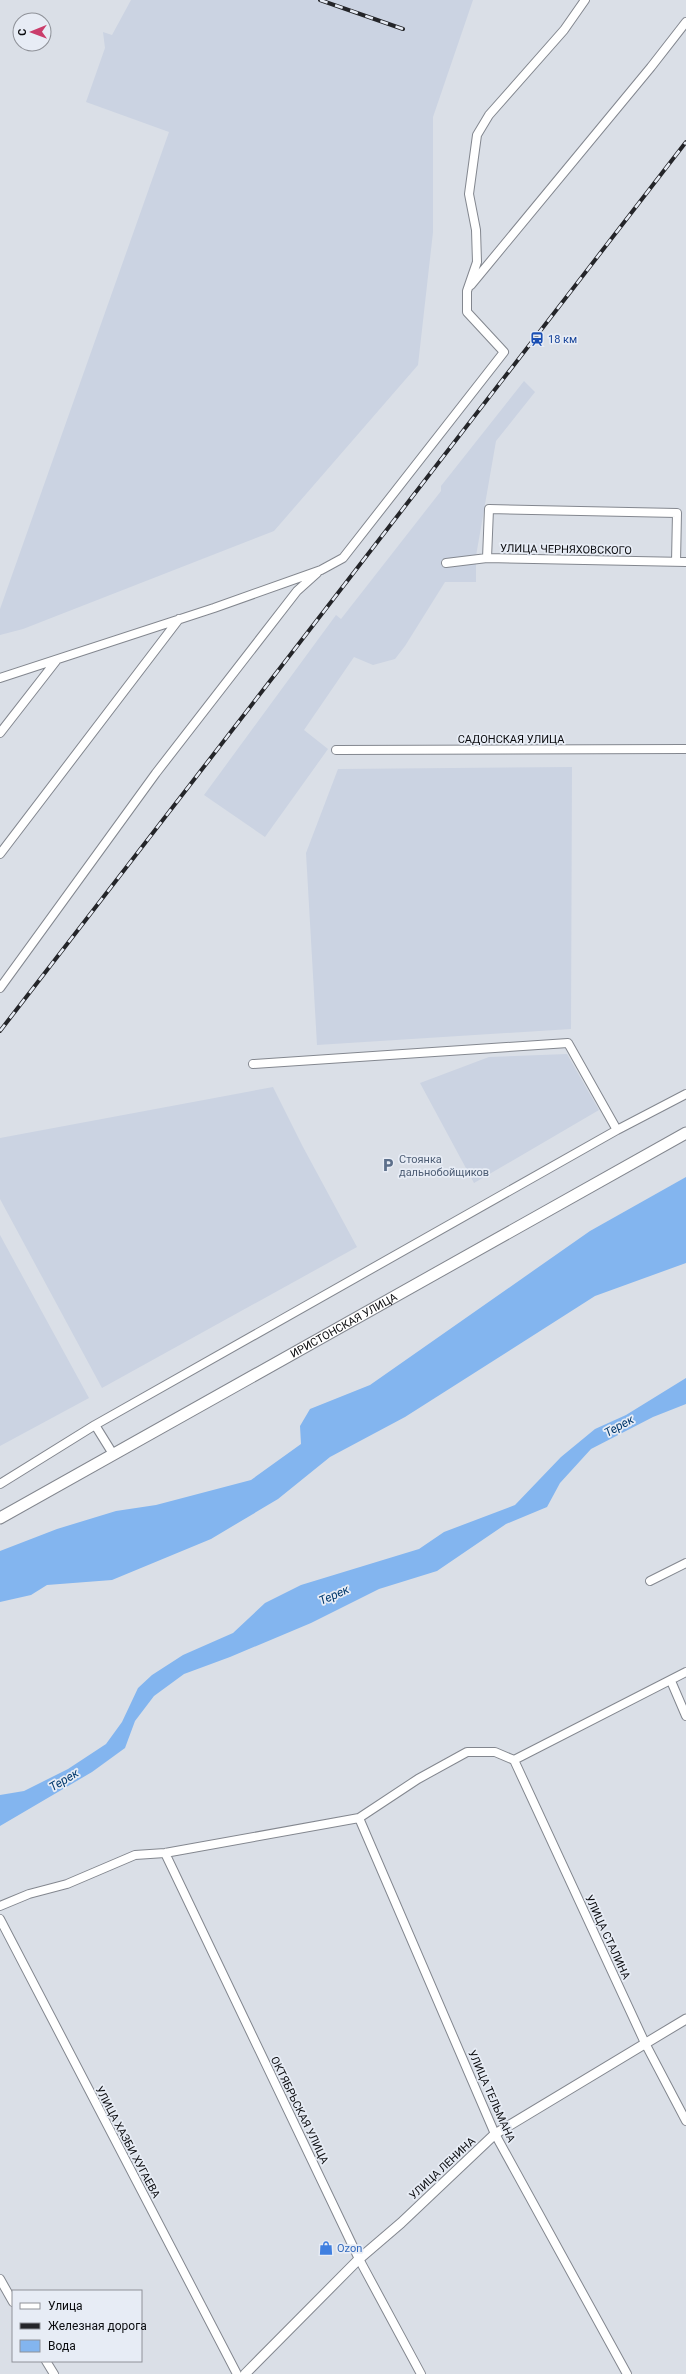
<svg xmlns="http://www.w3.org/2000/svg" width="686" height="2374" font-family="Roboto,sans-serif">
  <style>
    .built { fill: #cbd3e2 }
    .water { fill: #83b5ef }
    .lines { fill: none; stroke-linecap: round; stroke-linejoin: round }
    .minor-casing { stroke: #83878f; stroke-width: 10 }
    .tertiary-casing { stroke: #83878f; stroke-width: 11 }
    .secondary-casing { stroke: #83878f; stroke-width: 13 }
    .minor { stroke: #fff; stroke-width: 8 }
    .tertiary { stroke: #fff; stroke-width: 9 }
    .secondary { stroke: #fff; stroke-width: 11 }
    .rail-casing { stroke: #242529; stroke-width: 4 }
    .rail { stroke: #e7ecf5; stroke-width: 2.5; stroke-dasharray: 8; stroke-linecap: butt }
    .labels { text-anchor: middle; stroke-width: 3.5; stroke-linejoin: round; paint-order: stroke }
    .transit-label { font-size: 11px; fill: #164399; stroke: #e7ecf5; text-anchor: start }
    .street-label { font-size: 11px; fill: #0b0c0f; stroke: #e7ecf5 }
    .service-label { font-size: 11px; fill: #4e5e75; stroke: #e7ecf5; text-anchor: start }
    .shop-label { font-size: 11px; fill: #366cbe; stroke: #e7ecf5; text-anchor: start }
    .water-label { font-size: 12px; font-style: italic; fill: #02396d; stroke: #e7ecf5 }
  </style>
  <rect width="100%" height="100%" fill="#dadfe7"/>
  <!-- built -->
  <path class="built" d="M131,0H473L433,117V232L418,365L274,531L23,629L0,635V609L169,132L86,102L105,48L103,32L112,35Z
    M524,381L535,392L496,441L476,556V582H445L405,646L395,659L373,665L354,657L304,730L328,749L265,837L204,795L336,615L341,619L441,491V486Z
    M572,767L571,1029L317,1045L306,853L338,769Z
    M567,1054L599,1110L474,1183L420,1083L489,1057Z
    M273,1087L303,1147L357,1247L102,1388L0,1199V1138Z
    M0,1235L89,1398L0,1446Z"/>
  <!-- water -->
  <path class="water" d="M686,1177V1263L595,1296L405,1417L330,1457L278,1499L211,1539L112,1580L47,1585L31,1595L0,1602V1551L57,1529L116,1511L156,1505L251,1480L301,1444L300,1426L310,1409L370,1385L590,1231Z
    M686,1378V1404L653,1417L591,1449L560,1483L547,1507L506,1524L437,1571L379,1589L311,1623L230,1657L184,1674L154,1696L135,1721L125,1748L92,1772L0,1826V1795L24,1791L68,1769L106,1744L122,1722L138,1688L152,1675L183,1655L233,1633L265,1603L301,1585L419,1549L444,1532L515,1505L561,1457L595,1429L626,1415Z"/>
  <g class="lines">
    <defs>
      <path id="minor" d="M471,285L651,67L686,22
        M487,558L489,509L677,513L676,562
        M446,563L487,558L686,562
        M0,678L214,608L321,570L343,558L504,352L467,312V291L477,262L476,230L469,194L477,135L489,115L564,30L585,0
        M0,733L56,661
        M336,750L686,749
        M0,854L179,619
        M0,988L156,773L297,591L317,573
        M253,1064L568,1043L617,1130
        M95,1425L113,1454
        M0,1484L95,1425L617,1130L686,1094
        M650,1581L686,1563
        M671,1681L686,1716
        M514,1760L645,2043L686,2121
        M359,1818L495,2134L627,2374
        M165,1853L359,2259L421,2374
        M0,1906L29,1894L67,1884L135,1855L165,1853L359,1818L418,1779L467,1752H495L514,1760L686,1672
        M0,1919L237,2374
        M0,2279L13,2302
        M46,2361L54,2374"/>
      <path id="tertiary" d="M245,2374L359,2259L401,2223L495,2134L686,2019"/>
      <g id="secondary">
        <path id="s1" d="M0,1518L686,1133"/>
      </g>
    </defs>
    <!-- minor casing -->
    <use href="#minor" class="minor-casing"/>
    <!-- tertiary casing -->
    <use href="#tertiary" class="tertiary-casing"/>
    <!-- secondary casing -->
    <use href="#secondary" class="secondary-casing"/>
    <!-- minor -->
    <use href="#minor" class="minor"/>
    <!-- tertiary -->
    <use href="#tertiary" class="tertiary"/>
    <!-- secondary -->
    <use href="#secondary" class="secondary"/>
    <defs>
      <path id="rail" d="M320,0L403,29
        M0,1031L686,142"/>
    </defs>
    <!-- rail casing -->
    <use href="#rail" class="rail-casing"/>
    <!-- rail -->
    <use href="#rail" class="rail"/>
  </g>
  <!-- icons -->
  <defs>
    <symbol id="station-bare" viewBox="-9 -9 18 18"><path d="M-3-6H3Q5-6 5-4V2Q5 4 3 4L4.5 6H3L1.5 4h-3L-3 6H-4.5L-3 4Q-5 4-5 2V-4Q-5-6-3-6ZM-3.5-4v3h7v-3ZM-3.5 1v1.5H-2V1ZM2 1v1.5H3.5V1Z" fill="#1a4fb4" stroke="#e7ecf5" stroke-width="2.5" paint-order="stroke"/></symbol>
    <symbol id="parking-bare" viewBox="-9 -9 18 18"><path d="M-3.5-5.5H1a3.5 3.5 0 0 1 0 7H-1V5.5H-3.5ZM-1-3.4V-.6H.8a1.4 1.4 0 0 0 0-2.8Z" fill="#5c6f8a" stroke="#e7ecf5" stroke-width="2.5" paint-order="stroke"/></symbol>
    <symbol id="shop-bare" viewBox="-9 -9 18 18"><path d="M-5-2.5h2.3a2.7 3.5 0 0 1 5.4 0H5L5.5 6h-11ZM-1.5-2.5h3a1.5 2.3 0 0 0-3 0Z" fill="#3f7fe0" stroke="#e7ecf5" stroke-width="2.5" paint-order="stroke"/></symbol>
  </defs>
  <g fill-rule="evenodd">
    <use href="#station-bare" x="527" y="329" width="20" height="20"/>
    <use href="#parking-bare" x="378" y="1155" width="20" height="20"/>
    <use href="#shop-bare" x="316" y="2238" width="20" height="20"/>
  </g>
  <g class="labels">
    <!-- transit labels -->
    <g class="transit-label">
      <text x="548" y="343">18 км</text>
    </g>
    <!-- street labels -->
    <g class="street-label">
      <text transform="translate(566 549) rotate(1)" y="4">УЛИЦА ЧЕРНЯХОВСКОГО</text>
      <text x="511" y="743">САДОНСКАЯ УЛИЦА</text>
      <text dy="4" stroke="none"><textPath href="#s1" startOffset="394">ИРИСТОНСКАЯ УЛИЦА</textPath></text>
      <text transform="translate(608 1937) rotate(65)" y="4">УЛИЦА СТАЛИНА</text>
      <text transform="translate(492 2096) rotate(66)" y="4">УЛИЦА ТЕЛЬМАНА</text>
      <text transform="translate(300 2110) rotate(64)" y="4">ОКТЯБРЬСКАЯ УЛИЦА</text>
      <text transform="translate(128 2142) rotate(62)" y="4">УЛИЦА ХАЗБИ ХУГАЕВА</text>
      <text transform="translate(442 2168) rotate(-43)" y="4">УЛИЦА ЛЕНИНА</text>
    </g>
    <!-- service labels -->
    <g class="service-label">
      <text x="399" y="1163">Стоянка<tspan x="399" dy="13">дальнобойщиков</tspan></text>
    </g>
    <!-- shop labels -->
    <g class="shop-label">
      <text x="337" y="2252">Ozon</text>
    </g>
    <!-- water labels -->
    <g class="water-label">
      <text transform="translate(619 1426) rotate(-29)" y="4">Терек</text>
      <text transform="translate(334 1595) rotate(-24)" y="4">Терек</text>
      <text transform="translate(64 1780) rotate(-31)" y="4">Терек</text>
    </g>
  </g>
  <!-- legend -->
  <rect x="12" y="2290" width="130" height="72" fill="#e7ecf5" stroke="#8f9299"/>
  <rect x="20" y="2303" width="20" height="6" fill="#ffffff" stroke="#8f9299"/>
  <text x="48" y="2310" font-size="12" fill="#0b0c0f">Улица</text>
  <rect x="20" y="2323" width="20" height="6" fill="#242529" stroke="#8f9299"/>
  <text x="48" y="2330" font-size="12" fill="#0b0c0f">Железная дорога</text>
  <rect x="20" y="2340" width="20" height="12" fill="#83b5ef" stroke="#8f9299"/>
  <text x="48" y="2350" font-size="12" fill="#0b0c0f">Вода</text>
  <!-- north arrow -->
  <g transform="translate(32 32) rotate(269)"><circle r="19" fill="#e7ecf5" stroke="#8f9299"/>
  <path d="M0-3L7 15L0 10L-7 15Z" fill="#ca3d6b"/>
  <text y="-6" font-size="11" font-weight="bold" text-anchor="middle" fill="#0b0c0f">С</text>
  </g>
</svg>
